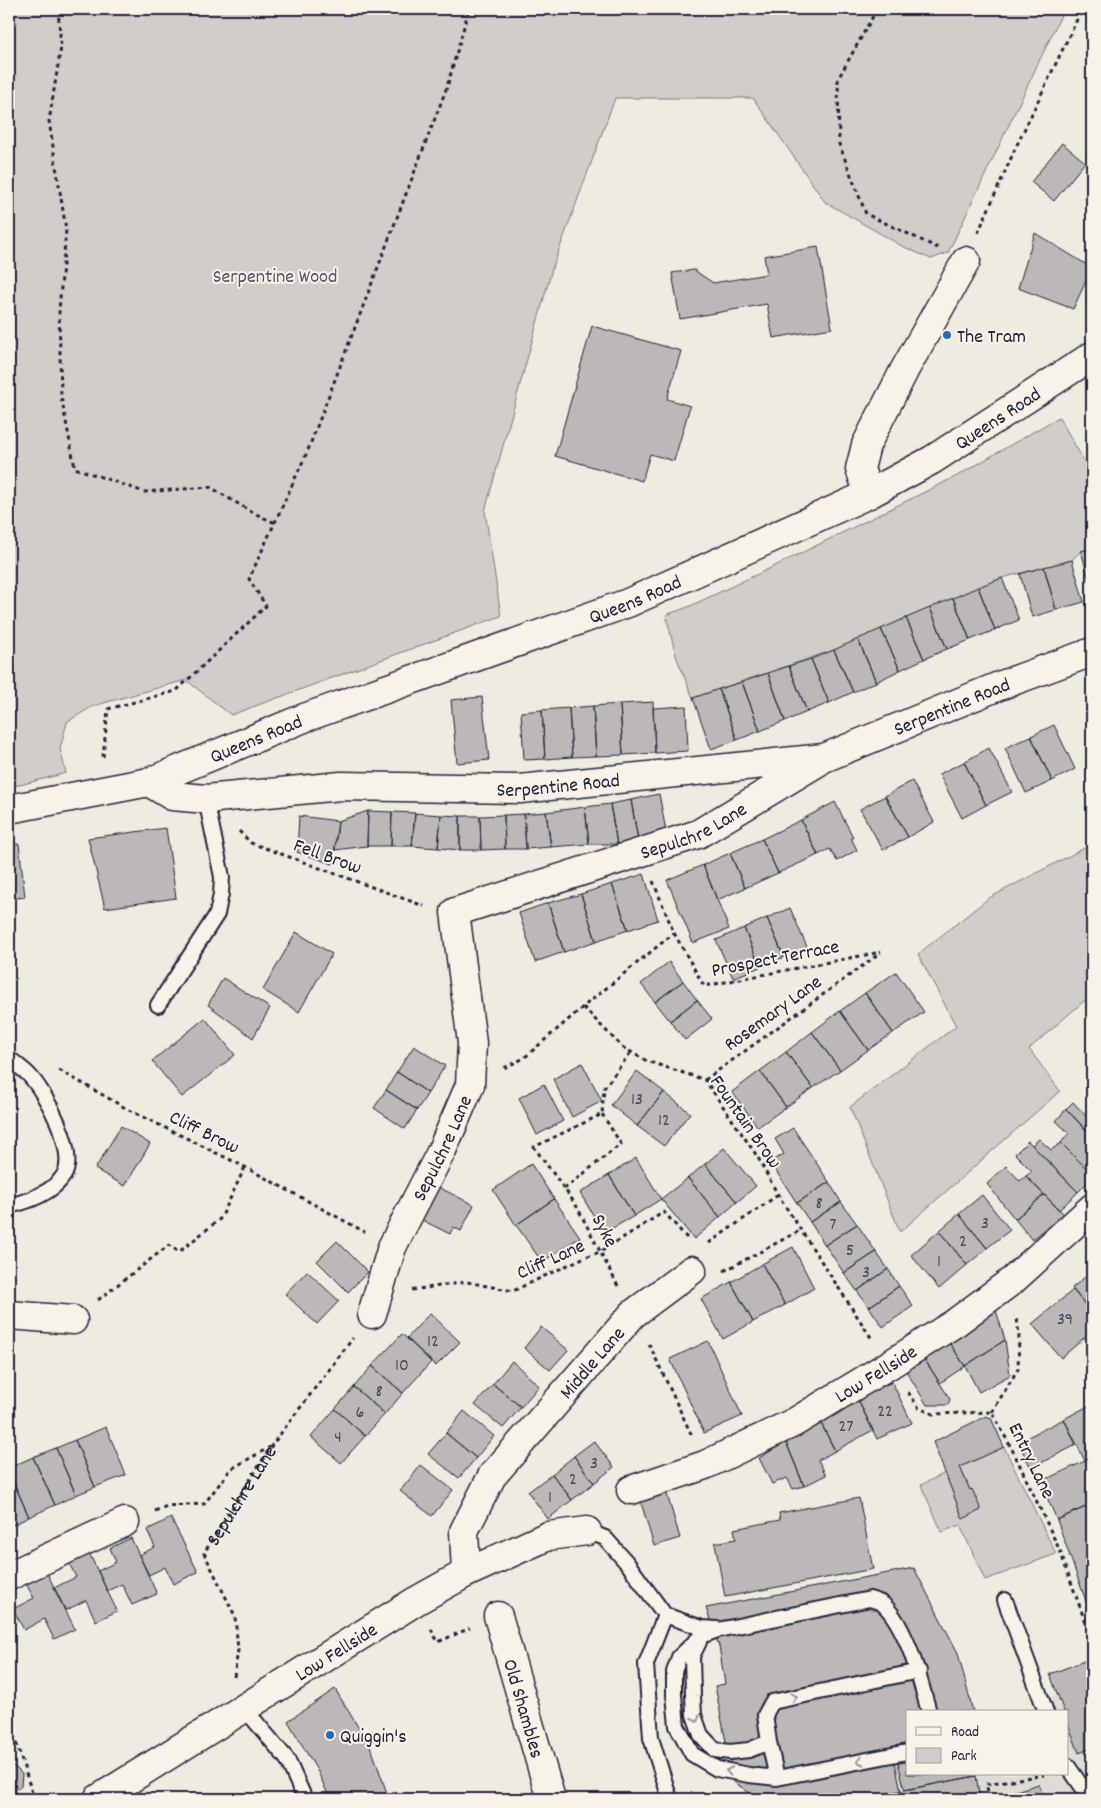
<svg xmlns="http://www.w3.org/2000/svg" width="1101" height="1808" font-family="Dekko,sans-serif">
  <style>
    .built { fill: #dfdcd4 }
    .green { fill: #d1cdc9; stroke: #7a7882 }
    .building { fill: #bbb8b7; stroke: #22223b }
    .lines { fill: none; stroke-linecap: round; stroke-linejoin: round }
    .lane-casing { stroke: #22223b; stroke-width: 18 }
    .street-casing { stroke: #22223b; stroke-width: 31 }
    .path { stroke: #22223b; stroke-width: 3; stroke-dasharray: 4 4; stroke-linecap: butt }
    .lane { stroke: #f7f3e8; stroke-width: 14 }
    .street { stroke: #f7f3e8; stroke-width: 28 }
    .oneway { stroke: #97959a }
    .poi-dot { fill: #1f6fb2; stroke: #f7f3e8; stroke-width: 2 }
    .labels { text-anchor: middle; stroke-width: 4; stroke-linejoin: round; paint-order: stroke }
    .number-label { font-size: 18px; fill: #48485a }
    .park-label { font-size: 20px; fill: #575566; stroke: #f7f3e8 }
    .poi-label { font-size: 20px; fill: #22223b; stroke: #f7f3e8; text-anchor: start }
    .street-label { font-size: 20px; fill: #22223b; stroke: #f7f3e8 }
  </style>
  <rect width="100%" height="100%" fill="#eeebe1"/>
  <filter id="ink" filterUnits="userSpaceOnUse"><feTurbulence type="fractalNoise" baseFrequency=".02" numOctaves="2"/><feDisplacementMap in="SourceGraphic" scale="10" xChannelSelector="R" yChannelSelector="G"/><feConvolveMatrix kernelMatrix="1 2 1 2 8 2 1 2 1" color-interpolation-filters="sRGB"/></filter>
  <g filter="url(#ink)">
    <!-- built -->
    <path class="built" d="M1092,1673V1799H776L907,1761V1774H1067V1712H1027Z"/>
    <!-- green -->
    <path class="green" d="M9,9H1064L948,253L931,259L902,246L825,202L753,98H615L552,269L485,511L501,616L231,715L186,680L93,706L67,722L60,749L66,773L20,785L9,786Z
      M1059,417L1092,475V548L1081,551L1072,560L1002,578L834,650L693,698L676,656L666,615L688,607L777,565L957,476Z
      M1092,844V994L1029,1049L1060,1091L900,1232L850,1107L956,1026L918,954L989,898Z
      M1004,1447L1056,1554L985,1580L960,1525L942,1532L921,1485L945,1473L963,1519L970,1490L960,1467Z"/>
    <!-- building -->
    <path class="building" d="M1062,143L1085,162L1054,201L1031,182Z
      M1035,233L1092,268L1073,309L1018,288Z
      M818,247L832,328L773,338L767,304L680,319L672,273L694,270L713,283L767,274L764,256Z
      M592,326L681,351L667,399L690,406L674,461L650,454L642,481L555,456Z
      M1092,548V590L1081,551Z
      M1072,560L1084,602L1056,610L1044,567Z
      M1044,567L1056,610L1032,617L1020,574Z
      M1002,578L1019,620L995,630L978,587Z
      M978,587L995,630L970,640L953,598Z
      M953,598L970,640L947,649L930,608Z
      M930,608L947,649L924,659L906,618Z
      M906,618L924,659L900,670L881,629Z
      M881,629L900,670L876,682L858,639Z
      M858,639L876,682L853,692L834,650Z
      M834,650L853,692L829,703L811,659Z
      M811,659L829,703L807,712L789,666Z
      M789,666L807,712L785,721L768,673Z
      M768,673L785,721L760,731L742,682Z
      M742,682L760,731L737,740L719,689Z
      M719,689L737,740L711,749L693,698Z
      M482,697L489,760L457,763L451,700Z
      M653,702L655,753L623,755L620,704Z
      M620,704L623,755L596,756L593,706Z
      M593,706L596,756L572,757L569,708Z
      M686,706L688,751L655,753L653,708Z
      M569,708L572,757L545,759L542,710Z
      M542,710L545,759L524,760L521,712Z
      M1054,725L1075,769L1052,781L1031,736Z
      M1031,736L1052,781L1026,793L1005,748Z
      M989,748L1012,792L986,805L964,762Z
      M964,762L986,805L962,818L939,774Z
      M912,781L934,822L908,837L885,796Z
      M659,794L667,836L638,840L631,800Z
      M885,796L908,837L883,850L860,809Z
      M631,800L638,840L617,844L610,804Z
      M835,802L853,837L851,838L857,850L837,861L830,849L818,855L801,820Z
      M610,804L617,844H589L585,807Z
      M585,807L589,844L551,847L546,812Z
      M368,811L392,812L391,846H367Z
      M368,811L367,846L335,850L338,821Z
      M392,812L415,813L412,846H391Z
      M546,812L551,847L526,849L524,814Z
      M415,813L441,815L438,848L412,846Z
      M524,814L526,849H505L504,815Z
      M441,815L460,816V850L438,848Z
      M504,815L505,849L481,850L480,816Z
      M299,816L338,821L333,864L297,852Z
      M460,816H480L481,850H460Z
      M801,820L818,855L778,873L762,839Z
      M166,828L176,898L105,908L88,838Z
      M762,839L778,873L745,888L730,853Z
      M19,844L25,897L9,899V845Z
      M730,853L745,888L717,900L703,865Z
      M703,865L729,929L693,943L667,880Z
      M644,874L658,920L628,930L612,884Z
      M612,884L628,930L596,941L581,894Z
      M581,894L596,941L564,952L548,903Z
      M548,903L564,952L535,962L519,913Z
      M790,908L807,947L784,957L767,918Z
      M767,918L784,957L760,967L744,928Z
      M744,928L760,967L733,978L716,940Z
      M296,932L332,954L299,1012L263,990Z
      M669,962L683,981L655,1002L641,984Z
      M896,972L924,1012L893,1033L865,993Z
      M223,978L270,1008L253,1038L208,1005Z
      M683,981L697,1000L670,1021L655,1002Z
      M865,993L893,1033L868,1050L840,1011Z
      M697,1000L712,1019L685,1040L670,1021Z
      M840,1011L868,1050L840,1070L812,1032Z
      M205,1018L235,1055L182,1097L152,1061Z
      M812,1032L840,1070L813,1088L786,1052Z
      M414,1046L445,1066L428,1093L397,1072Z
      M786,1052L813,1088L786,1107L760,1071Z
      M582,1063L602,1101L572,1117L553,1079Z
      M637,1071L664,1092L637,1126L611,1105Z
      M760,1071L786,1107L758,1127L732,1092Z
      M397,1072L428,1093L417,1110L386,1090Z
      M544,1084L563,1121L537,1135L519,1098Z
      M386,1090L417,1110L405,1129L374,1108Z
      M664,1092L690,1113L664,1146L637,1126Z
      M1073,1102L1086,1116L1092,1110V1136L1066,1109Z
      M1066,1109L1092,1136V1174L1061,1143L1069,1133L1056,1121Z
      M121,1126L150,1144L125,1186L95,1169Z
      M793,1128L829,1182L797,1203L770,1162L784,1154L775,1139Z
      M1039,1139L1051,1150L1061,1143L1092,1174V1178L1078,1192L1032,1145Z
      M1028,1141L1078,1192L1059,1210L1026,1176L1032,1171L1015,1154Z
      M724,1148L756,1186L737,1202L705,1164Z
      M636,1158L661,1199L634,1216L609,1175Z
      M531,1164L554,1199L516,1225L493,1190Z
      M705,1164L737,1202L720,1217L688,1178Z
      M1006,1166L1020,1181L1026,1176L1044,1195L1015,1219L987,1184Z
      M609,1175L634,1216L604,1233L580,1193Z
      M688,1178L720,1217L694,1239L661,1199Z
      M829,1182L841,1202L810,1222L797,1203Z
      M436,1186L474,1205L461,1231L453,1227L450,1234L420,1219Z
      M982,1195L1010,1230L987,1248L959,1214Z
      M1044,1195L1064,1214L1032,1240L1015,1219Z
      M554,1199L580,1237L542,1262L516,1225Z
      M841,1202L857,1224L825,1245L810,1222Z
      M959,1214L987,1248L967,1265L939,1231Z
      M857,1224L876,1252L844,1273L825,1245Z
      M939,1231L967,1265L939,1289L911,1255Z
      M337,1241L368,1272L348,1292L317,1261Z
      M793,1247L814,1288L785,1305L762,1264Z
      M876,1252L888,1269L857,1291L844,1273Z
      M762,1264L785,1305L753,1322L731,1282Z
      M888,1269L899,1286L869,1307L857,1291Z
      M307,1271L339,1301L317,1324L285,1294Z
      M1092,1271V1313L1072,1288Z
      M731,1282L753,1322L723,1339L701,1299Z
      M899,1286L913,1306L883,1327L869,1307Z
      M1073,1290L1092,1313V1331L1061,1358L1032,1324Z
      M995,1307L1005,1340L965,1366L948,1341Z
      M430,1313L460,1342L436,1366L407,1338Z
      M541,1327L568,1350L550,1370L524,1348Z
      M402,1334L431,1362L403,1393L372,1366Z
      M1005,1340L1010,1375L979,1392L965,1366Z
      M708,1341L742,1416L704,1433L670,1359Z
      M948,1341L965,1366L940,1383L923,1357Z
      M923,1357L950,1399L948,1405H927L905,1369Z
      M512,1361L539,1386L521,1407L493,1384Z
      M372,1366L403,1393L385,1414L354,1387Z
      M892,1382L912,1423L877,1439L857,1398Z
      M493,1384L521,1407L503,1428L475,1405Z
      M354,1387L385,1414L365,1436L335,1409Z
      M857,1398L873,1430L835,1451L820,1421Z
      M1092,1404V1458L1085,1461L1064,1419Z
      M335,1409L365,1436L341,1463L311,1437Z
      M464,1411L494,1436L476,1458L446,1433Z
      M986,1416L991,1418L1004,1447L960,1467L970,1490L972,1489L981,1510L963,1519L933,1442Z
      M1064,1419L1076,1445L1031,1468L1018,1442Z
      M820,1421L835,1451L818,1460L826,1475L804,1486L786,1442Z
      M106,1427L126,1475L95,1487L75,1440Z
      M446,1433L476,1458L459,1478L428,1454Z
      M75,1440L95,1487L76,1495L56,1448Z
      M594,1441L614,1467L594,1483L574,1456Z
      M786,1442L804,1486L793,1489L787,1478L772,1484L759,1458Z
      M56,1448L76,1495L55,1505L33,1457Z
      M574,1456L594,1483L572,1500L552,1474Z
      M33,1457L55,1505L29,1517L9,1472V1468Z
      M1085,1461L1092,1476V1504L1057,1520L1040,1482Z
      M421,1465L453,1490L432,1516L400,1491Z
      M9,1472L29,1517L9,1527Z
      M552,1474L572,1500L548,1519L528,1492Z
      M666,1491L680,1538L654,1546L640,1499Z
      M859,1498L873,1569L725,1597L715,1543L736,1539L734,1529L780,1520L779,1513Z
      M1092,1504V1618L1057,1520Z
      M171,1518L198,1572L173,1584L165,1567L149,1575L139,1555L155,1547L147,1530Z
      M131,1538L157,1594L132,1605L122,1584L107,1591L98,1571L116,1562L110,1548Z
      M89,1553L117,1611L96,1621L86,1600L65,1611L54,1588L76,1577L69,1563Z
      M914,1568L958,1653L973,1712H907V1755L894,1758L901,1791L858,1799H758L734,1782L715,1686L725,1684L719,1646L706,1608Z
      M47,1573L75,1629L54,1639L44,1619L24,1630L13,1609L34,1598L26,1584Z
      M1092,1658V1748L1079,1753L1067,1721V1712H1064L1050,1674Z
      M335,1689L372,1750L389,1799H330L318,1772L288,1721Z
      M907,1762V1774H975L976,1776L905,1790L898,1763Z
      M9,1766H14L22,1774L21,1786L13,1791H9Z
      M976,1776L980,1798L987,1797V1799H858Z
      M1039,1784L1044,1799H999V1796Z"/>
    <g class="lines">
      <defs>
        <path id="lane" d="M158,1005L217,914L221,894L222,877L206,799
          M9,1206C29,1201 53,1193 64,1175C78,1152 45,1091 28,1074C24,1070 18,1066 14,1062
          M587,1531L605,1538L628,1564L665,1615L702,1628L717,1629
          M1005,1600L1046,1712
          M665,1615L646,1664L651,1738L670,1799
          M699,1642L692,1656L693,1696L694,1715L701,1735L715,1750L730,1752L749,1750L769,1742
          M244,1708L287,1759L305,1799
          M907,1752L777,1778L749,1775L717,1769L692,1754L677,1726L674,1695V1672L679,1657L701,1636L718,1630L870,1599C875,1601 881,1602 884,1605C908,1629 920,1680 929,1712
          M1067,1765L1085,1791L1087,1799
          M777,1778L769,1742L765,1715L772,1702L919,1671"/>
        <g id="street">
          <path d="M869,494L860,469L866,445L905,369L966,261"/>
          <path id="s2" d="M149,782L172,796L206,799L341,786L520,789L824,758L999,686L1092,652"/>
          <path id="s3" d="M9,809L149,782L304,718L628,603L869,494L932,460L1092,356"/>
          <path id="s4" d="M372,1314L392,1247L442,1150L470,1085L472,1043L455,912L698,834L818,762"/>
          <path d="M9,1315L73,1320"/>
          <path id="s5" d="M631,1490L705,1465L795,1422L889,1365L955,1323L1013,1280L1092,1208"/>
          <path id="s6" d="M466,1573L464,1531L492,1476L633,1314L692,1270"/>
          <path d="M9,1576L125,1522"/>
          <path id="s7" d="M498,1616L551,1799"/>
          <path id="s8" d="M98,1799L416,1601L466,1573L548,1536L587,1531"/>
        </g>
      </defs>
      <!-- lane casing -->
      <use href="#lane" class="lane-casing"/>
      <!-- street casing -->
      <use href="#street" class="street-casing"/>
      <!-- path -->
      <g class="path">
        <path d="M58,9L61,47L49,121L66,230L59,310L61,396L75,468L144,492L210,487L252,512L275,523"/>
        <path d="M877,9L838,79L839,144L866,214L938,248"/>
        <path d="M978,233L1015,149L1082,9"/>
        <path d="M103,757L108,709L176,691L266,606L249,579L308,450L447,87L469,9"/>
        <path d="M239,831L251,843L424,906"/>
        <path d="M653,881L674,933L704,986L881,952"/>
        <path d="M583,1007L622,1047L647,1061L705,1080L757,1156L778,1195L872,1339"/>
        <path d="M504,1068L524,1058L583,1007L674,933"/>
        <path d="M59,1070L129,1110L245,1167L365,1232"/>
        <path d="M705,1080L879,954"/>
        <path d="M564,1189L621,1144L602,1114"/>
        <path d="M709,1243L778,1195"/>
        <path d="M724,1271L801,1230"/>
        <path d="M618,1286L576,1205L534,1147L602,1114L604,1088L631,1052"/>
        <path d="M412,1290L467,1282L513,1291L585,1257L600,1252L664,1212L687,1238"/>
        <path d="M98,1300L169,1245L179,1252L221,1218L245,1167"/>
        <path d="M649,1344L692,1436"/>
        <path d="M908,1392L919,1408L933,1414L992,1412L1015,1455L1060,1551L1092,1641"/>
        <path d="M992,1412L1018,1369L1019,1336L1017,1318"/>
        <path d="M155,1511L167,1506L204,1504L231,1469L270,1447"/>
        <path d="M431,1629L438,1642L470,1628"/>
        <path id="s1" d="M234,1677L238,1650L235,1616L204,1553L272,1445L353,1338"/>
        <path d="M9,1720L34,1799"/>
        <path d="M990,1799L986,1784L1044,1775"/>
      </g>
      <!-- lane -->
      <use href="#lane" class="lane"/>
      <!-- street -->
      <use href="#street" class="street"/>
    </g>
    <!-- one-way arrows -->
    <defs><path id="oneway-chevron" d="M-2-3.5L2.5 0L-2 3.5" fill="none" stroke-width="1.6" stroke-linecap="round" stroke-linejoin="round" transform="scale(1.25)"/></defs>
    <g class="oneway">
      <use href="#oneway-chevron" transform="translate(794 1697) rotate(-12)"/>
      <use href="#oneway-chevron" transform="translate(696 1719) rotate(75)"/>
      <use href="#oneway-chevron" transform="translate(860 1761) rotate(168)"/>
      <use href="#oneway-chevron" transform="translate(729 1771) rotate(-168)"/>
    </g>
  </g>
  <!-- markers -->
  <g class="poi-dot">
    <circle cx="947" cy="335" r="5"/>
    <circle cx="330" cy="1735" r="5"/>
  </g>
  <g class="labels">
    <!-- number labels -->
    <g class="number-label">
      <text x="637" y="1104">13</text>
      <text x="664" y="1125">12</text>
      <text x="819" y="1208">8</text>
      <text x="985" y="1228">3</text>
      <text x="833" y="1229">7</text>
      <text x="963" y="1246">2</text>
      <text x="850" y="1255">5</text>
      <text x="939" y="1266">1</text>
      <text x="866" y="1277">3</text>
      <text x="1065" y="1324">39</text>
      <text x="433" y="1346">12</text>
      <text x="402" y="1370">10</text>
      <text x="379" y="1396">8</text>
      <text x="885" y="1416">22</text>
      <text x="360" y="1417">6</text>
      <text x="846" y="1431">27</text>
      <text x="338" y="1442">4</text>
      <text x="594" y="1468">3</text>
      <text x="573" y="1484">2</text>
      <text x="550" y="1502">1</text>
    </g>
    <!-- park labels -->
    <g class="park-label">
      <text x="275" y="282">Serpentine Wood</text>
    </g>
    <!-- poi labels -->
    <g class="poi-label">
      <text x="957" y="342">The Tram</text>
      <text x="340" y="1742">Quiggin's</text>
    </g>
    <!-- street labels -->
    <g class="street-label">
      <text dy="7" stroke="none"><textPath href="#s3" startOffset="1068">Queens Road</textPath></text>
      <text dy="7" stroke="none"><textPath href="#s3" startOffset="662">Queens Road</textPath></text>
      <text dy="7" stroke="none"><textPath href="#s2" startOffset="819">Serpentine Road</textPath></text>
      <text dy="7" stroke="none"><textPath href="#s3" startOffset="258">Queens Road</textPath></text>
      <text dy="7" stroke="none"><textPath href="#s2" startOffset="414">Serpentine Road</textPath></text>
      <text dy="7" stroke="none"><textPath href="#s4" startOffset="676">Sepulchre Lane</textPath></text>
      <text transform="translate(328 855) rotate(20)" y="7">Fell Brow</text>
      <text transform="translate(775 957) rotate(-11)" y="7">Prospect Terrace</text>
      <text transform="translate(772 1012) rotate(-36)" y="7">Rosemary Lane</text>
      <text transform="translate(747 1121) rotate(55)" y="7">Fountain Brow</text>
      <text transform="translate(205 1131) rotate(26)" y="7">Cliff Brow</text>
      <text dy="7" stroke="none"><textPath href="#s4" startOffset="181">Sepulchre Lane</textPath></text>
      <text transform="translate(606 1230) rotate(63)" y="7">Syke</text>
      <text transform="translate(550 1258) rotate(-24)" y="7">Cliff Lane</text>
      <text dy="7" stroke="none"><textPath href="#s6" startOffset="255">Middle Lane</textPath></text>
      <text dy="7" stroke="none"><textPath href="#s5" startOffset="272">Low Fellside</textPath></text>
      <text transform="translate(1033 1460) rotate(64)" y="7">Entry Lane</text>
      <text dy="7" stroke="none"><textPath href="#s1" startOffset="200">Sepulchre Lane</textPath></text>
      <text dy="7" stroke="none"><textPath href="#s8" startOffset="280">Low Fellside</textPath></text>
      <text dy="7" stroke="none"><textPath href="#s7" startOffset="96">Old Shambles</textPath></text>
    </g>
  </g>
  <!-- margin -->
  <rect width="1101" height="1808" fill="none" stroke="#f7f3e8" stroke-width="30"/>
  <rect x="15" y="15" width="1071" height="1778" fill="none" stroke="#22223b" stroke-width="2" filter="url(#ink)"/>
  <!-- legend -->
  <rect x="906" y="1710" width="162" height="65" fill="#f7f3e8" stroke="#a29fa3"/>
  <rect x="916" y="1727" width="25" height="8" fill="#f7f3e8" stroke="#a29fa3"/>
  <text x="951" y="1736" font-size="15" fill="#22223b">Road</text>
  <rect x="916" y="1748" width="25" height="15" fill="#d1cdc9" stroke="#a29fa3"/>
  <text x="951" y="1760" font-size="15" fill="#22223b">Park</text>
</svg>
